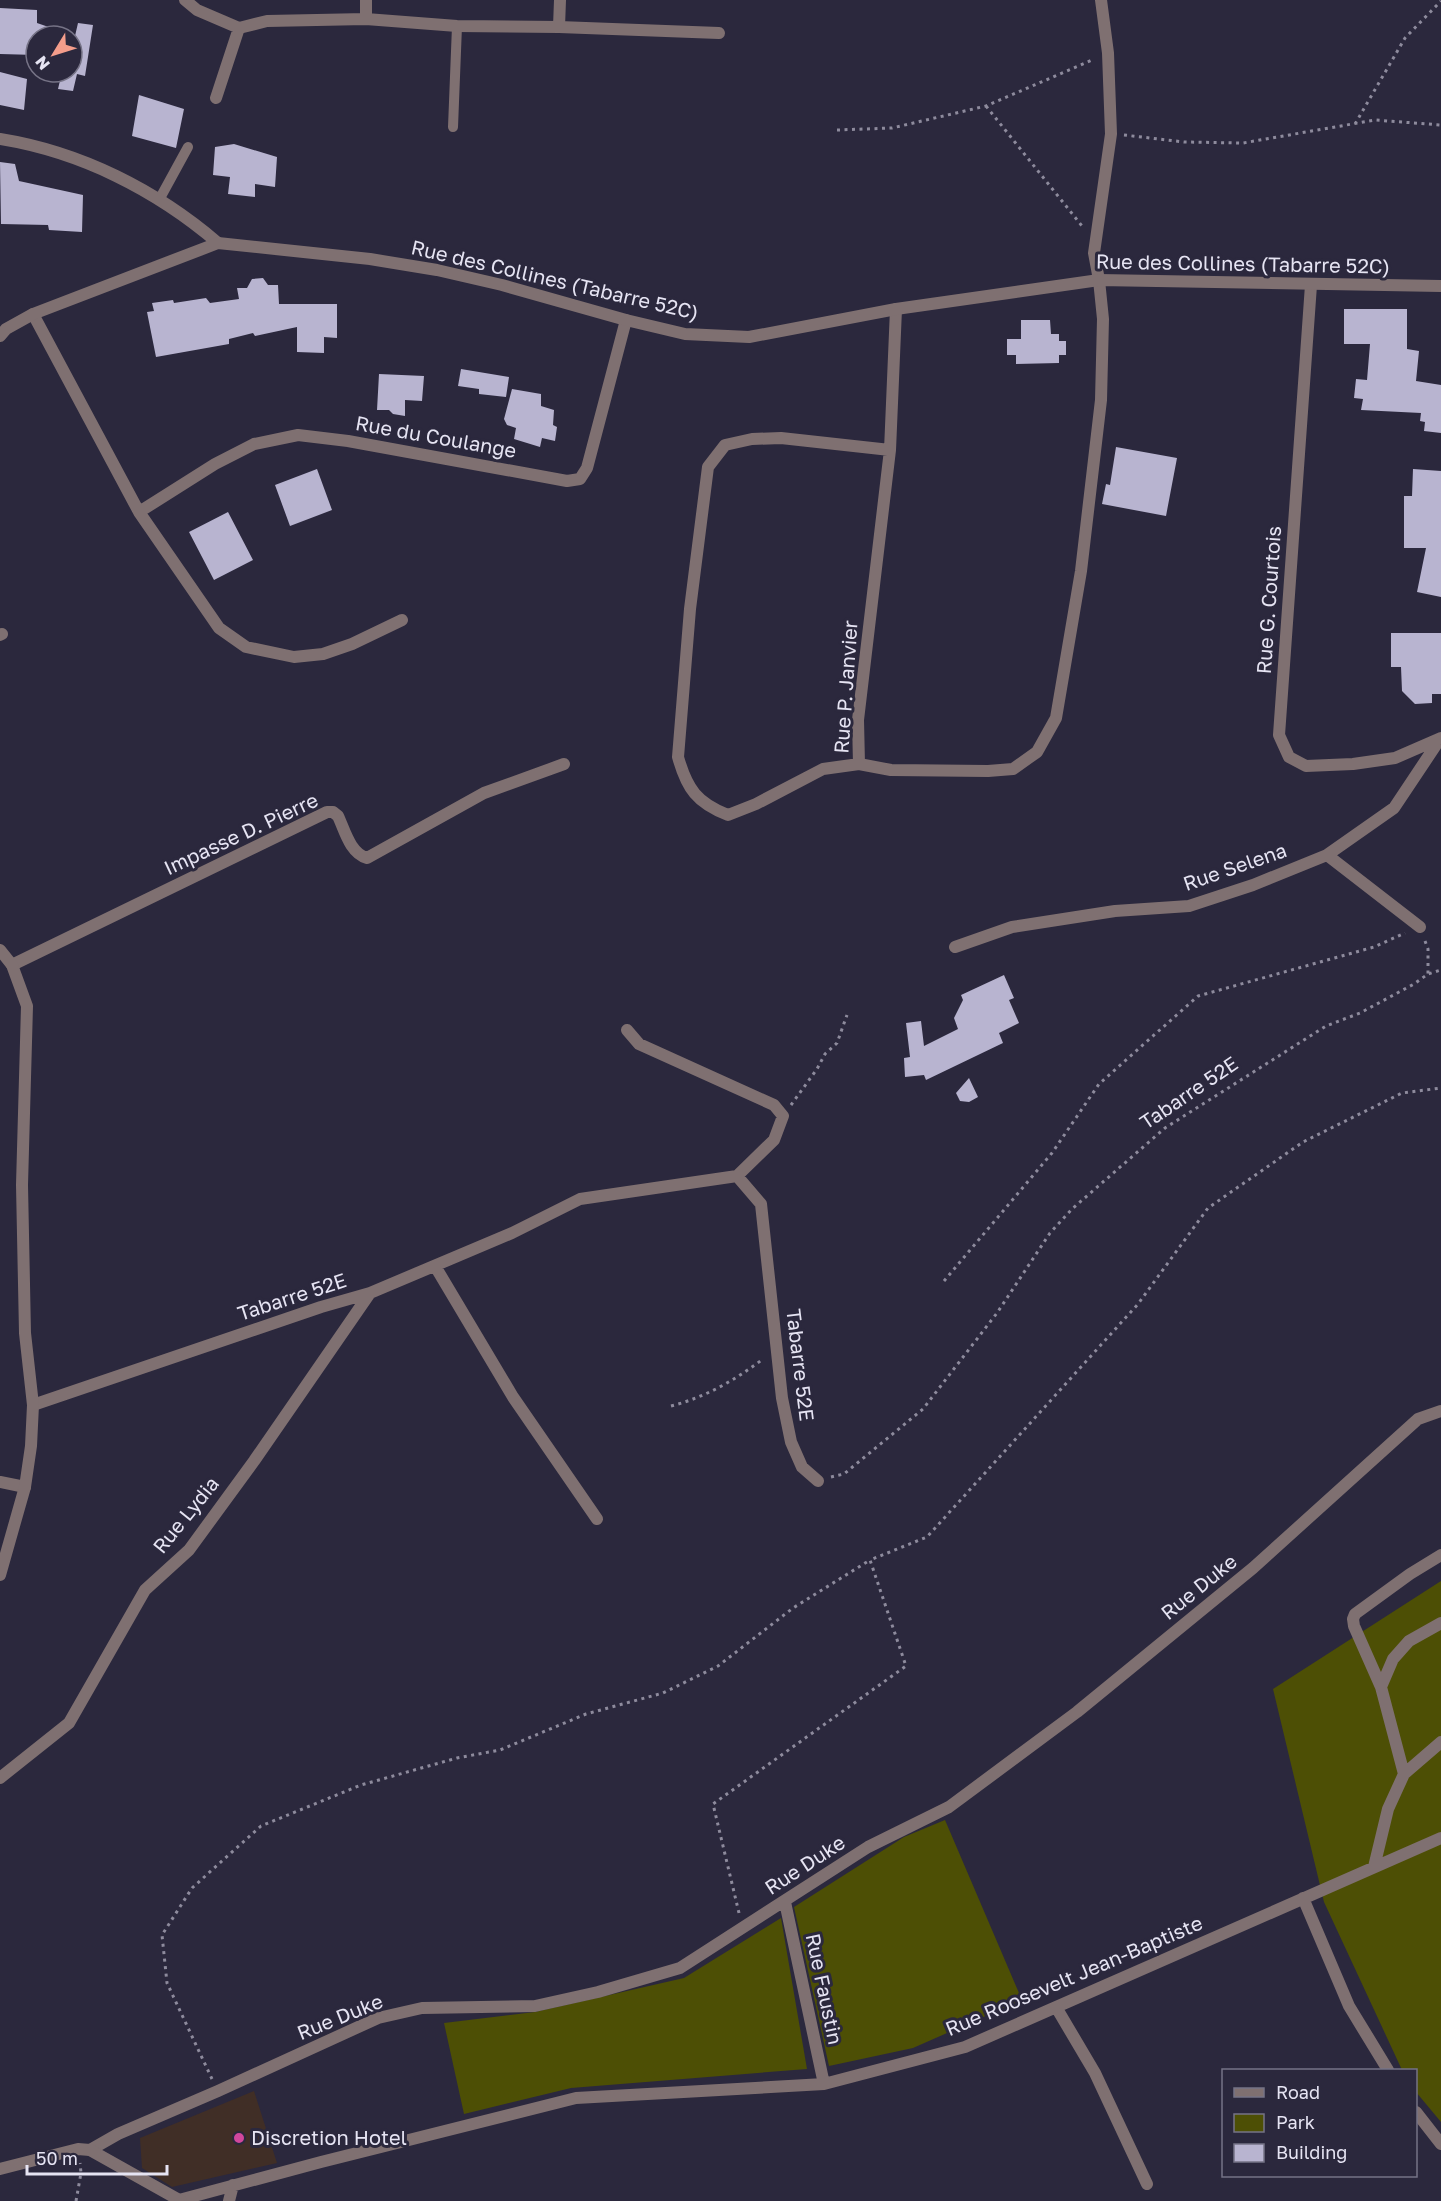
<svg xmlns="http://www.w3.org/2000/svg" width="1441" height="2201" font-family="'Golos Text',sans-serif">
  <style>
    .commercial { fill: #402e26 }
    .green { fill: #4d4f05 }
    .building { fill: #b8b4d0 }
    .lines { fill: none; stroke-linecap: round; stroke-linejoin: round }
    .path { stroke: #8e8b9d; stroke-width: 3; stroke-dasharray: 3 4.5; stroke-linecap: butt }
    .service { stroke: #7f7071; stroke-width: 10 }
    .minor { stroke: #7f7071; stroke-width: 12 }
    .tertiary { stroke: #7f7071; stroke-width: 12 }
    .hotel-dot { fill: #d1479c; stroke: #2b283d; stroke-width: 2 }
    .labels { text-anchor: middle; stroke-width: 6; stroke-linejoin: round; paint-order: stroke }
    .street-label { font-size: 20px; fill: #e6e4f3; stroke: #2b283d }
    .poi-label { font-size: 20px; fill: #e6e4f3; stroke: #2b283d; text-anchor: start }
  </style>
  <rect width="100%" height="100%" fill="#2b283d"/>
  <!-- commercial -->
  <path class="commercial" d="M254,2091L277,2163L172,2187L142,2168L140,2138Z"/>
  <!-- green -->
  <path class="green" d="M1441,1581V2122L1416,2092V2070H1402L1324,1902L1273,1689Z
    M945,1820L1022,2000L913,2048L829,2066L794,1907L904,1837Z
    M781,1918L807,2069L571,2088L464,2114L444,2023L535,2012L684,1978Z"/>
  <!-- building -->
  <path class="building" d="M0,8L37,10V23L69,34L68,36H36V55L0,54Z
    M78,23L93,25L85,76L77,74L73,91L58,89L62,72H72V35L75,36Z
    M0,72L27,79L24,110L0,105Z
    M139,95L184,109L176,148L132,136Z
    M234,144L277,157L275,187L255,184V197L228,194L230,177L213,175L215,147Z
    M0,162L15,164L19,181L83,195L82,232L49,230L48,225L1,224Z
    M263,278L268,285H278L279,304H337V338L324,337V353L297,352V327L255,336L253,333L229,339V344L156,357L147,312L154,311L152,303L173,300L174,303L206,298L210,303L239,299L237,288H247L252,279Z
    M1344,309H1407V349L1419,351L1416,381L1441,385V433L1424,431L1425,422L1420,421L1421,413L1361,410L1363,399L1354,398L1356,379L1367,380L1370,344H1344Z
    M1021,320H1050L1051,334H1059V341H1066V355H1059V363L1016,364V355H1007V339H1021Z
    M461,369L509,377L506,397L479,394V389L458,386Z
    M379,374L424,376L422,401L405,400V416L393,414L389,410H377Z
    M512,389L541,394V406L554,410L553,425L557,427L555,441L542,438L540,447L514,439L516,428L507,425L504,419Z
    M1116,447L1177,458L1166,516L1102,504L1106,484L1110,485Z
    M317,469L332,510L290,526L275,485Z
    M1413,469L1441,471V597L1417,592L1426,548H1404V496H1412Z
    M228,512L253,560L214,580L189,532Z
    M1391,633H1441V694H1432V703L1415,704L1402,691L1401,667H1391Z
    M1004,975L1014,998L1009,1000L1019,1023L999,1033L1003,1043L926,1080L924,1075L905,1077L904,1058L910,1057L906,1023L921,1021L924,1046L958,1029L954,1018L963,1000L961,995Z
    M969,1078L978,1097L969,1102L960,1101L956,1093Z"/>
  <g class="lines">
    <!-- path -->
    <path class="path" d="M986,106L1082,226
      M1355,124L1405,38L1441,1
      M837,130L892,128L986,106L1092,60
      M1124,135L1184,142L1243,143L1375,120L1441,125
      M1425,941L1428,949V974
      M791,1105L817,1069L825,1054L837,1043L847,1015
      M944,1281L1052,1153L1099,1084L1198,996L1374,947L1405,933
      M671,1406C706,1397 735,1380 763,1359
      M831,1477L844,1474L923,1409L997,1313L1050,1233L1072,1209L1165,1128L1326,1026L1360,1013L1414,984L1428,974L1441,970
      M739,1913L713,1804L906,1666L870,1560L927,1537L1138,1304L1208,1208L1303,1142L1402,1093L1441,1088
      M212,2079L167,1983L162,1935L192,1888L261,1826L361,1785L457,1758L500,1750L586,1714L663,1693L718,1666L793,1608L870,1560
      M76,2201L81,2173L80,2163"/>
    <!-- service -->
    <path class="service" d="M453,127L457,26
      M159,200L188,147"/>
    <!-- minor -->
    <path class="minor" d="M185,0L197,10L239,28
      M366,19V0
      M559,27L560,0
      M239,28L267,21L366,19L457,26L559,27L719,33
      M216,98L239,28
      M0,139C81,152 156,190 218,243
      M1311,285L1279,735L1289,757L1306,766L1353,764L1395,758L1441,738
      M33,314L139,512L219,628L246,647L294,657L323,654L352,644L402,620
      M890,450L781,438L752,439L725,445L708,467L690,609L678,757C687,789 697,803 728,815L756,804L823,769L859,764L891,770L988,771L1013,769L1037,752L1056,718L1081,571L1101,400L1103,319L1099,280L1094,253L1111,134L1108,53L1101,0
      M139,512L215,464L254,444L298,435L348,441L567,481L580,479L587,468L626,320
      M0,635L2,634
      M859,764L858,720L890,450L896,309
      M1327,855L1420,927
      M955,947L1012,927L1115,911L1189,906L1253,885L1327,855L1394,808L1440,739
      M12,965L327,812H333L338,816C345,831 350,853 367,858L484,793L564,764
      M627,1030L639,1044L774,1105L783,1116L774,1140L737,1176
      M435,1266L513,1397L597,1519
      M33,1405L321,1307L370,1293L512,1233L580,1199L737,1176L761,1204L782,1398L791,1442L802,1467L818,1481
      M0,1482L25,1487
      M1381,1687L1354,1626L1353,1619L1355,1614L1410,1574L1441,1555
      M1404,1774L1381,1687L1393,1659L1409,1641L1441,1623
      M0,1778L69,1723L145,1590L189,1550L254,1461L370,1293
      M1374,1867L1388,1809L1404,1774L1441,1742
      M1303,1898L1349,2006L1388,2070
      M785,1902L824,2084
      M1056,2007L1095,2073L1147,2184
      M1416,2112L1441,2144
      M90,2150L118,2134L218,2091L378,2018L422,2008L535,2006L598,1992L680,1968L868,1847L949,1807L1077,1712L1253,1568L1418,1419L1441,1411
      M179,2200L321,2162L576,2098L824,2084L965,2047L1441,1838
      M229,2201L233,2185"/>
    <!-- tertiary -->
    <path class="tertiary" d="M0,336L6,329L33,314L218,243L370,259L437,270L502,285L626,320L685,334L749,337L896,309L1099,280L1441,286
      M0,950L12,965L27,1006L22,1185L25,1333L33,1405L31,1446L25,1487L0,1575
      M0,2169L78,2149L90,2150L181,2201"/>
  </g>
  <!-- markers -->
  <circle class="hotel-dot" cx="239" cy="2138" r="6"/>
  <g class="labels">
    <!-- street labels -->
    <g class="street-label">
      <text transform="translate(1243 264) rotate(1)" y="7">Rue des Collines (Tabarre 52C)</text>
      <text transform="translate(555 280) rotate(13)" y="7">Rue des Collines (Tabarre 52C)</text>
      <text transform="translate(436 437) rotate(10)" y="7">Rue du Coulange</text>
      <text transform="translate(1269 600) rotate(-86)" y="7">Rue G. Courtois</text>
      <text transform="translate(846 687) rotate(-86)" y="7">Rue P. Janvier</text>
      <text transform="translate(241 834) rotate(-25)" y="7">Impasse D. Pierre</text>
      <text transform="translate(1235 867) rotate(-19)" y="7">Rue Selena</text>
      <text transform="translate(1189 1093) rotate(-34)" y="7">Tabarre 52E</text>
      <text transform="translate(292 1297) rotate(-18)" y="7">Tabarre 52E</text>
      <text transform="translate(800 1365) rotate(83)" y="7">Tabarre 52E</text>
      <text transform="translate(186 1515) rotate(-51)" y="7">Rue Lydia</text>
      <text transform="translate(1199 1587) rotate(-39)" y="7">Rue Duke</text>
      <text transform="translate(805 1865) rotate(-33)" y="7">Rue Duke</text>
      <text transform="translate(1074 1976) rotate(-23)" y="7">Rue Roosevelt Jean-Baptiste</text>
      <text transform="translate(824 1989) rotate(78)" y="7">Rue Faustin</text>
      <text transform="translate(340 2017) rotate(-22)" y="7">Rue Duke</text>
    </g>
    <!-- poi labels -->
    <g class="poi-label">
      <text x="251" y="2145">Discretion Hotel</text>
    </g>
  </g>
  <!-- legend -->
  <rect x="1222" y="2069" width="195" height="108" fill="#2b283d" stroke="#767386" stroke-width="1.5"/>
  <rect x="1234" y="2088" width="30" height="9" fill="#7f7071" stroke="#767386" stroke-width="1.5"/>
  <text x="1276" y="2099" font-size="18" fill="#e6e4f3">Road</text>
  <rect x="1234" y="2114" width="30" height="18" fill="#4d4f05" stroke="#767386" stroke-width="1.5"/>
  <text x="1276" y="2129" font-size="18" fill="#e6e4f3">Park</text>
  <rect x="1234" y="2144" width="30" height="18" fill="#b8b4d0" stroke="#767386" stroke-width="1.5"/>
  <text x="1276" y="2159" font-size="18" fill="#e6e4f3">Building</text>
  <!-- north arrow -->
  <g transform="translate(54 54) rotate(232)"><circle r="28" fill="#2b283d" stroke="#767386" stroke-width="1.5"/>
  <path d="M0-4.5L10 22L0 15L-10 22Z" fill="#f49d8b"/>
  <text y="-9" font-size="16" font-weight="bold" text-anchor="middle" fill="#e6e4f3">N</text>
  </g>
  <!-- scale -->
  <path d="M27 2165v9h140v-9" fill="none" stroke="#e6e4f3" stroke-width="3"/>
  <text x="36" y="2165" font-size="18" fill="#e6e4f3" stroke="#2b283d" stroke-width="4.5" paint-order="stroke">50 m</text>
</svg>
